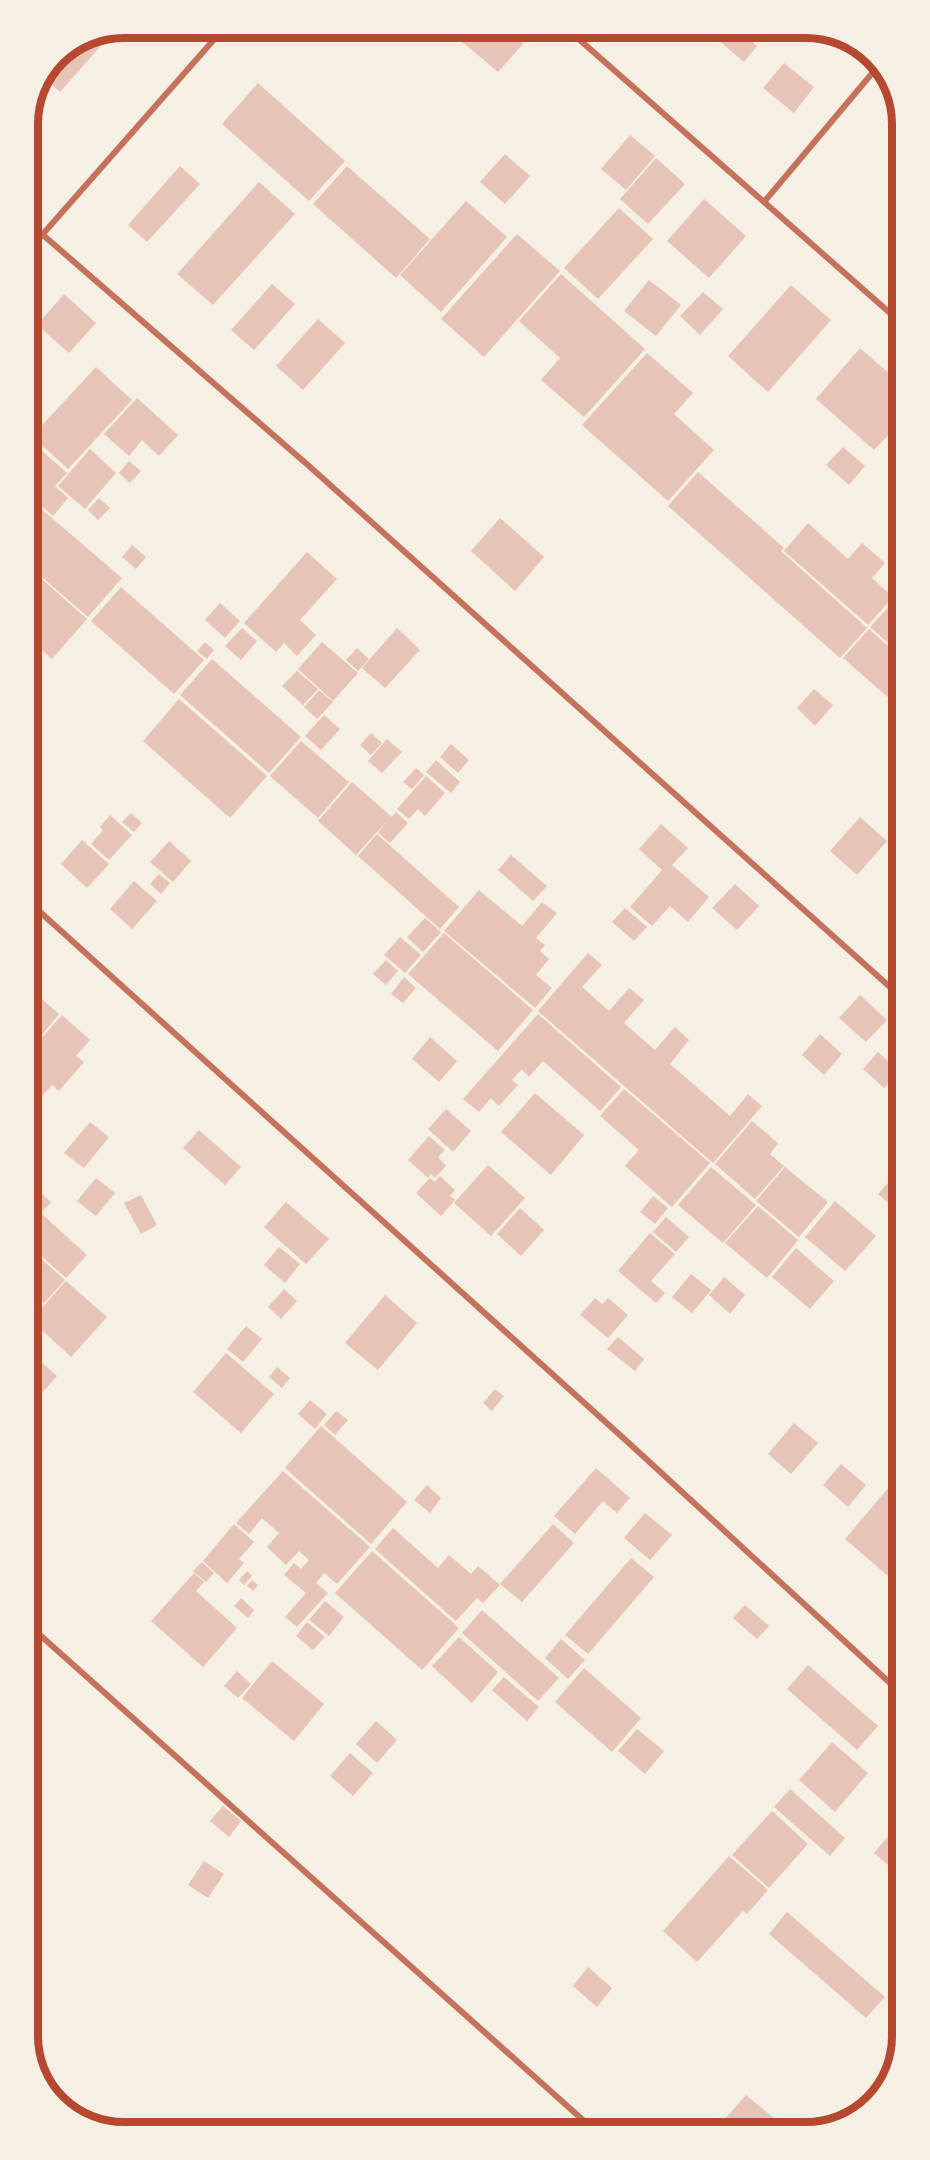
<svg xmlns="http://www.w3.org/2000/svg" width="930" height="2160" font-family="Overpass,sans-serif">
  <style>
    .building { fill: #e6c5b7 }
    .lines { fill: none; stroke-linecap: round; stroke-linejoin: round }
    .minor { stroke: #c5725c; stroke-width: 6 }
    .rim { fill: none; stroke: #b5482f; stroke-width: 8 }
  </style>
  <rect width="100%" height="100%" fill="#f6efe4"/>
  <!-- building -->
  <path class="building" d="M461,27H503L523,44L498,72L454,35Z
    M727,27H734L757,46L744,62L717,39Z
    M114,31L60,92L45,79L55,55Z
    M784,63L814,87L794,113L763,88Z
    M258,83L345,161L309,201L222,124Z
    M630,135L655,156L626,190L601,169Z
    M505,154L530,176L505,204L480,182Z
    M656,158L685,184L648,224L620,199Z
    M180,166L200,184L147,242L128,225Z
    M347,166L430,239L396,278L313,204Z
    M259,182L295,214L213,305L177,274Z
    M704,199L746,236L709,278L667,241Z
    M466,201L507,237L441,312L400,275Z
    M619,208L653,239L598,299L564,268Z
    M517,234L560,271L484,357L441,319Z
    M561,274L645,349L584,417L541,380L560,358L519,321Z
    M649,280L681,305L656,336L624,311Z
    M272,284L295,304L254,350L231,330Z
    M791,285L831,320L768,392L728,356Z
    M703,292L723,309L700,335L680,316Z
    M64,294L96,323L69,353L37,325Z
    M318,319L345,343L303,390L276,366Z
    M860,348L899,382V424L874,450L816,399Z
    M647,353L693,393L674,414L714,450L668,501L582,425Z
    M96,367L132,400L68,469L32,436Z
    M137,398L178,435L159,456L142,440L129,456L104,434Z
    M843,447L865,466L849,485L826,465Z
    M90,449L116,473L85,509L58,486Z
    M42,451L67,473L55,486L68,498L53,516L40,504L28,517V467Z
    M129,461L141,471L130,483L119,473Z
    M698,472L784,548L781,551L867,628L840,658L668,506Z
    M99,498L110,508L98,520L88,510Z
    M39,507L122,578L88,617L28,565V519Z
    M500,518L544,557L515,591L471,551Z
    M808,523L848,559L862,543L885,563L872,578L893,597L868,625L784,551Z
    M132,545L146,557L136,569L122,557Z
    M307,552L337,579L300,620L316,635L297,656L284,643L276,652L244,623Z
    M28,567L87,619L52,659L29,638Z
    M121,587L204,660L174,694L91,621Z
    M895,600L899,604V645L896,650L870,627Z
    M220,603L240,621L225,638L205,620Z
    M242,628L257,641L241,660L225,646Z
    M397,628L420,650L385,688L362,668Z
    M869,629L899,656V707L843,658Z
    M205,642L214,650L207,659L197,651Z
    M322,642L358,673L333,701L298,669Z
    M357,648L369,659L358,671L346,660Z
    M212,659L301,737L269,773L180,695Z
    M297,671L318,689L303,705L282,686Z
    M814,689L833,705L815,726L797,708Z
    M319,690L333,702L317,719L304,707Z
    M179,699L267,776L230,818L143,741Z
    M324,715L340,729L321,750L305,736Z
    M371,733L382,743L371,755L360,745Z
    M387,739L402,752L382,773L368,761Z
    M301,741L349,782L318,818L270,776Z
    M451,744L469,760L458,773L440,757Z
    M436,760L460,782L451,793L426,772Z
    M416,768L424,775L412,789L403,782Z
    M426,776L445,793L425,816L418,809L409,819L397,809Z
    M352,782L392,817L396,812L408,823L390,843L378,833L386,822L356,855L318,821Z
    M131,813L142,823L134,832L122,822Z
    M110,815L132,835L109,860L91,844L103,830L100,827Z
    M860,817L887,841L857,875L830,851Z
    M661,824L688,848L672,865L709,897L688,922L670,906L652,926L630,907L662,870L639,849Z
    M377,834L459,907L440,929L358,856Z
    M82,840L109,864L87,888L61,864Z
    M169,841L191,861L173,882L150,862Z
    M511,855L547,886L533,901L498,870Z
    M159,874L170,883L161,894L150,884Z
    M134,881L157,901L132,929L110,909Z
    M735,884L759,906L737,930L712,908Z
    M479,890L522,926L542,902L557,913L536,938L545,945L540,951L549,959L536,975L552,988L535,1008L444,931Z
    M625,908L647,927L634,941L612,922Z
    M425,918L441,932L423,952L407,937Z
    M444,933L533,1010L498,1051L408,974Z
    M400,937L421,955L405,973L384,955Z
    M588,953L602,965L582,987L609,1011L629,988L644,1000L624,1023L655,1050L675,1027L689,1040L670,1064L730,1116L748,1094L762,1106L713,1163L538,1011Z
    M386,960L398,971L386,985L373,974Z
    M404,977L416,988L403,1003L391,994Z
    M29,988L59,1014L36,1042L30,1037Z
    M860,995L887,1020L866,1042L839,1018Z
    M538,1014L621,1087L600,1111L543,1061L529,1077L522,1069L512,1080L518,1085L499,1106L491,1098L479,1112L463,1099Z
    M62,1015L90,1040L76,1056L84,1062L59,1091L52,1085L33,1106L40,1112L30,1123V1051Z
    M820,1034L842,1054L824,1075L802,1055Z
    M430,1037L457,1061L439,1082L412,1059Z
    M878,1052L899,1071L884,1088L863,1069Z
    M624,1089L710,1163L672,1207L625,1166L639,1150L600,1116Z
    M535,1093L584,1135L551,1175L501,1132Z
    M446,1109L471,1131L453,1152L428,1129Z
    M752,1121L778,1143L770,1154L784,1166L755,1199L715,1164Z
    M90,1122L109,1137L84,1168L64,1153Z
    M199,1130L241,1167L225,1185L183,1148Z
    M429,1136L445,1150L438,1157L446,1166L435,1178L431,1174L428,1178L408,1160Z
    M488,1165L525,1198L491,1236L454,1203Z
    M711,1167L756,1205L723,1243L678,1205Z
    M785,1167L828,1202L799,1237L756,1201Z
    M901,1168V1211L899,1212L878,1194Z
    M440,1176L455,1190L450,1196L455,1200L441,1216L416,1193L430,1178L435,1182Z
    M96,1178L115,1193L96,1216L77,1201Z
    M30,1183L51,1202L30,1225Z
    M141,1195L157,1225L141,1234L124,1203Z
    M653,1196L668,1208L655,1224L640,1212Z
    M835,1201L876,1236L845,1271L805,1237Z
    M286,1202L329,1239L306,1264L264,1227Z
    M758,1206L798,1240L767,1278L725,1243Z
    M520,1208L544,1230L521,1256L497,1234Z
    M42,1214L87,1255L66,1278L30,1246V1228Z
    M666,1217L689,1237L676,1252L653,1232Z
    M650,1233L675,1254L651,1281L665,1293L656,1303L618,1271Z
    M279,1247L300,1264L285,1283L264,1265Z
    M796,1248L834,1281L810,1309L772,1277Z
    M30,1249L65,1280L44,1303L30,1291Z
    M691,1274L711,1290L692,1313L672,1297Z
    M724,1277L745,1295L730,1314L709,1295Z
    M66,1281L107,1317L71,1357L31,1320Z
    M284,1289L297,1301L281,1319L268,1307Z
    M385,1295L417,1323L378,1370L345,1343Z
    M595,1298L602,1304L608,1298L628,1315L608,1338L580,1315Z
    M246,1326L262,1339L243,1362L227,1349Z
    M618,1337L644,1359L635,1371L607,1349Z
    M30,1352L57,1376L31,1405L30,1382Z
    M226,1353L274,1394L241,1433L193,1392Z
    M277,1367L290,1378L282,1388L269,1377Z
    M495,1389L504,1396L492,1411L483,1403Z
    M310,1400L327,1414L315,1429L298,1414Z
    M336,1411L348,1420L335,1435L324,1425Z
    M794,1423L818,1443L791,1474L768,1454Z
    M321,1426L407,1502L371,1544L285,1468Z
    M841,1464L866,1485L848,1507L823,1485Z
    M596,1468L630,1498L617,1513L603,1501L575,1534L554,1516Z
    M283,1471L370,1547L337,1584L324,1573L316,1583L328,1593L297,1627L285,1617L306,1593L284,1575L294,1563L301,1569L309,1560L299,1551L286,1565L267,1547L279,1533L262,1518L249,1534L236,1523Z
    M901,1473L902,1560L888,1576L845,1539Z
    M427,1485L441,1498L430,1513L414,1500Z
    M645,1513L672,1535L650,1560L624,1538Z
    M234,1524L254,1542L239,1559L244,1563L227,1583L203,1561Z
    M553,1524L574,1543L522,1602L500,1584Z
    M393,1528L438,1568L449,1555L471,1574L478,1566L500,1585L483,1603L477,1598L456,1621L375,1549Z
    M372,1551L459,1628L422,1670L335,1593Z
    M631,1558L654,1577L588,1654L565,1635Z
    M202,1562L214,1573L206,1582L193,1571Z
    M247,1571L252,1576L244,1585L239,1580Z
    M194,1573L204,1582L196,1591L237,1628L203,1667L151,1621Z
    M252,1580L258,1585L253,1591L247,1586Z
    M241,1598L254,1610L248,1618L234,1606Z
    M325,1601L344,1617L329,1636L309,1620Z
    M745,1605L769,1626L757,1639L733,1618Z
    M482,1610L559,1678L538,1701L462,1633Z
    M307,1622L325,1637L313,1650L296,1636Z
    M459,1637L498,1672L472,1703L432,1666Z
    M561,1639L585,1660L568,1679L545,1658Z
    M272,1661L324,1704L294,1741L242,1698Z
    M808,1665L878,1726L857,1750L787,1689Z
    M584,1668L641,1718L612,1752L555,1702Z
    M237,1671L251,1684L238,1698L224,1686Z
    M504,1677L539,1707L527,1721L492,1690Z
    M376,1721L397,1740L377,1763L356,1744Z
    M637,1729L664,1751L645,1774L618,1751Z
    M832,1742L868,1773L835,1812L799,1780Z
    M350,1753L373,1773L353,1796L330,1776Z
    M790,1789L845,1838L830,1856L774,1807Z
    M223,1806L241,1821L229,1837L210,1821Z
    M772,1811L808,1844L769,1888L732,1855Z
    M902,1820L903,1878L874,1853Z
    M729,1856L768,1890L747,1914L743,1911L697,1962L663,1931Z
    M204,1861L224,1874L208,1898L188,1885Z
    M787,1912L885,1997L866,2018L769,1934Z
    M588,1967L612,1988L597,2007L573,1986Z
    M746,2095L774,2118L765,2128L733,2129L723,2121Z"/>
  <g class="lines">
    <!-- minor -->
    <path class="minor" d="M565,27L898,320
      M764,202L879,65
      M27,221L309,466L900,996
      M28,251L225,27
      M29,902L631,1445L902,1694
      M31,1627L593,2129"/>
  </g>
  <!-- crop -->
  <path d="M0 0H930V2160H0ZM124 38H806A86 86 0 0 1 892 124V2036A86 86 0 0 1 806 2122H124A86 86 0 0 1 38 2036V124A86 86 0 0 1 124 38Z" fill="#f6efe4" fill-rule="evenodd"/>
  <path class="rim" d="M124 38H806A86 86 0 0 1 892 124V2036A86 86 0 0 1 806 2122H124A86 86 0 0 1 38 2036V124A86 86 0 0 1 124 38Z"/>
</svg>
